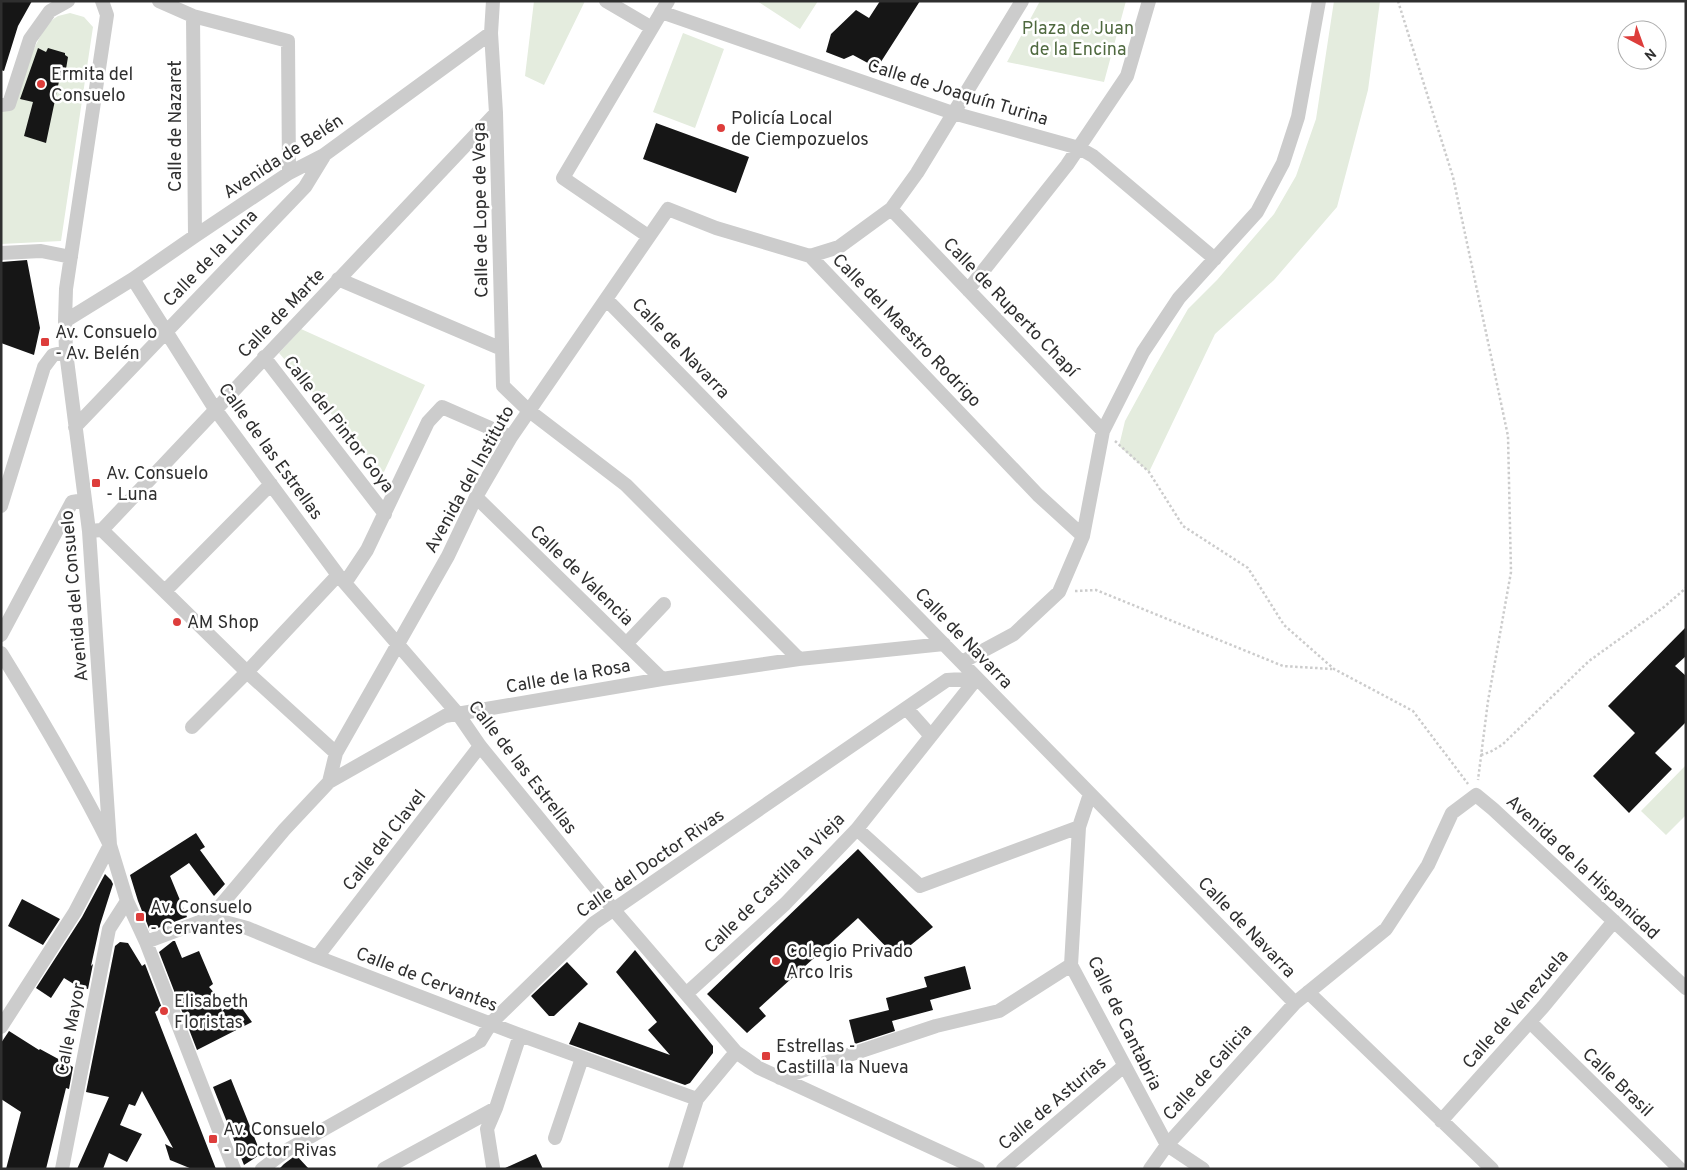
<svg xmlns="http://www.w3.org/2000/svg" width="1687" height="1170" font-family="Overpass,sans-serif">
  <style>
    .green { fill: #e4ecde }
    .building { fill: #161616 }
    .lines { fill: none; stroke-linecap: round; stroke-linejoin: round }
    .path { stroke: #ccc; stroke-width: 2.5; stroke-dasharray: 2.5 2.5; stroke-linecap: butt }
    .street { stroke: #ccc; stroke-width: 14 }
    .poi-dot { fill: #dd3d3b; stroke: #fff; stroke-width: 2 }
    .labels { text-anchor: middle; stroke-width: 5; stroke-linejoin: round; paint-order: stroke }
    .park-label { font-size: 18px; fill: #4f693f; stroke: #fff }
    .poi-label { font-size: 18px; fill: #2f2f2f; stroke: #fff; text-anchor: start }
    .street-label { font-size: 18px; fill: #2f2f2f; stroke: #fff }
  </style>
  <rect width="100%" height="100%" fill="#fff"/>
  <!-- green -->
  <path class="green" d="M534,1H585L544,85L525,76Z
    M757,1H818L800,29Z
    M1040,1H1126L1104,82L1007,62Z
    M1334,1H1380L1368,90L1337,207L1274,280L1215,334L1149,472L1119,446L1125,421L1154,368L1188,309L1217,280L1274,214L1296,176L1316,119Z
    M70,13L84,17L93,27L61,241L1,244V111H10C19,89 37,26 58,16C62,15 66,14 70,13Z
    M683,33L724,49L695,128L653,112Z
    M301,329L425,385L383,474L279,353Z
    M1686,765V815L1666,835L1641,811Z"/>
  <!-- building -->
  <path class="building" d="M1,1H32L18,26L4,71L1,70Z
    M880,1H920L877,68L853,55L844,59L826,52L831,34L856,10L869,18Z
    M38,48L46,52L48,48L65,53V55L68,57L66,69L62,67L46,143L24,136L33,102L20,99Z
    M656,123L749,157L736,193L643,159Z
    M27,260L40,328L34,355L1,343V262Z
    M1686,627V656L1675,666L1686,676V722L1655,753L1672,769L1629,813L1593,776L1635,733L1608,706Z
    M196,833L205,847L200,850L225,884L214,896L189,863L170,876L187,917L150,931L138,901L130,875Z
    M858,849L933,927L896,957L858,918L759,1008L766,1016L747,1033L707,994Z
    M105,874L111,880L113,884L100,925L91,966L93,964L88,989L77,986L64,978L51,998L36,988L82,917Z
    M22,899L60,919L43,945L8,926Z
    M173,941H175L182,958L199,951L213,984L209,987L217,996L222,1011L236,1000L252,1022L197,1050L159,952Z
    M120,942L128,943L142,966L145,964L162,1008L155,1012L216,1169H192L170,1160L165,1144L173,1148L142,1091L135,1106L129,1104L120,1125L142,1134L127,1162L109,1153L103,1169H77L109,1097L86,1092L115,946Z
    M635,950L713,1046V1053L690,1083L685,1085L569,1044L579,1022L670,1055L648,1030L657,1022L616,972Z
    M567,962L588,984L554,1016H549L531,996Z
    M965,966L971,989L930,1000L933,1010L892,1021L895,1031L855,1044L849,1020L889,1010L886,998L927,987L924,977Z
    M9,1031L39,1050L40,1049L73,1067L69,1089L66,1088L46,1169H6L21,1112L1,1099V1043Z
    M231,1079L261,1154L244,1165L213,1087Z
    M536,1154L543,1169H503Z
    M296,1155L309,1169H279L284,1164Z"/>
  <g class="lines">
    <!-- path -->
    <path class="path" d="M1398,1L1453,177L1508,436L1511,572L1488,701L1478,780
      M1115,441L1149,472L1183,526L1248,568L1284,625L1334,669L1413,711L1468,784
      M1075,591L1096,590L1283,666L1332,669
      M1481,755L1490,752L1502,745L1589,661L1664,607L1686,588"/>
    <!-- street -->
    <path class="street" d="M102,1L107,15L66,289L65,321L66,352L89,531L110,845L127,901L146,942L234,1169
      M159,1L193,16L288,41L289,173
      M606,1L652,28
      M661,12L953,113L1079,148L1093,156L1215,259
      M193,16L195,236
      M491,33L496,113L503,386L528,410L626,485L799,659
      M1,105L9,104L30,39L50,11L68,1
      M891,209L1103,431
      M648,236L563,178L668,1
      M1,253L41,251L71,257
      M810,256L839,247L891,209L917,173L1022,1
      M133,279L215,409L338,575L458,714L480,746L613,909L736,1052L759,1068L978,1169
      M338,279L502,349
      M968,290L1067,165L1127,76L1149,1
      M606,299L1295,1003
      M65,321L133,279L195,236L289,173L324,155L491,33L493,1
      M264,357L385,514
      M75,427L305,187L324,156
      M476,497L662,679
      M1,506L44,367L53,355L66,352
      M102,530L247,672L336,753
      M89,531L102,530L496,113
      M345,583L367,550L428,422L442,407L511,437
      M165,591L271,484
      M1,635L72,502L85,500
      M626,644L664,604
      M1,653C40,716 77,779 110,845L75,912L1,1027
      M962,662L1014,634L1059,592L1083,536L1103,431L1143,352L1179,298L1257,212L1283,163L1298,117L1319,1
      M907,709L931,736
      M192,727L247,672L338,575
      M329,782L336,753L448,556L476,497L511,437L668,209L716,228L810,256L1038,495L1083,536
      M1090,794L1079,827L1071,965L1167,1145L1203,1169
      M857,829L920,886L1079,827
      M210,918L284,830L329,782L445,716L662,679L799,659L944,644
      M146,942L210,918L247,928L317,957L520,1035L697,1099
      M317,957L480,746
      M1308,992L1492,1169
      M686,994L785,904L857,829L977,678
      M1530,1022L1680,1169
      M780,1078L936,1026L999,1011L1071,965
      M1441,1121L1543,1007L1614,921
      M555,1138L582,1058
      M493,1167L487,1129L496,1108
      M62,1169L109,929L127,901
      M262,1169L287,1150L480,1041L491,1023L594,923L947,680L977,678
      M384,1169L496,1108L520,1035
      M675,1169L697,1099L736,1052
      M1003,1169L1124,1066
      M1150,1169L1167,1145L1295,1003L1386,929L1428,865L1452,813L1476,795L1493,809L1686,988"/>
  </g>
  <!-- markers -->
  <g class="poi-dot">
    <circle cx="41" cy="84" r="5"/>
    <circle cx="721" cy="128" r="5"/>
    <rect x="40" y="337" width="10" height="10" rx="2.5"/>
    <rect x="91" y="478" width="10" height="10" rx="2.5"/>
    <circle cx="177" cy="622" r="5"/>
    <rect x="135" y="912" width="10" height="10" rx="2.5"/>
    <circle cx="776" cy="961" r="5"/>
    <circle cx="164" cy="1011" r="5"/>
    <rect x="761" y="1051" width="10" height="10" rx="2.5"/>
    <rect x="208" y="1134" width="10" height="10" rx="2.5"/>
  </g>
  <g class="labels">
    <!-- park labels -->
    <g class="park-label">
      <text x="1078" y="34">Plaza de Juan<tspan x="1078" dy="21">de la Encina</tspan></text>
    </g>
    <!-- poi labels -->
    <g class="poi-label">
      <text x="51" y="80">Ermita del<tspan x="51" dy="21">Consuelo</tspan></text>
      <text x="731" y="124">Policía Local<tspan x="731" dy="21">de Ciempozuelos</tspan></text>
      <text x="55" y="338">Av. Consuelo<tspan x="55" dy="21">- Av. Belén</tspan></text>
      <text x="106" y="479">Av. Consuelo<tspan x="106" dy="21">- Luna</tspan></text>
      <text x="187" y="628">AM Shop</text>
      <text x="150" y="913">Av. Consuelo<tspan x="150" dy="21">- Cervantes</tspan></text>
      <text x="786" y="957">Colegio Privado<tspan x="786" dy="21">Arco Iris</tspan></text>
      <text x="174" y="1007">Elisabeth<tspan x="174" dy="21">Floristas</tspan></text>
      <text x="776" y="1052">Estrellas -<tspan x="776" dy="21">Castilla la Nueva</tspan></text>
      <text x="223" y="1135">Av. Consuelo<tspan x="223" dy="21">- Doctor Rivas</tspan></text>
    </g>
    <!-- street labels -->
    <g class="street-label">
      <text transform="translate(958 92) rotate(17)" y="6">Calle de Joaquín Turina</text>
      <text transform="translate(175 126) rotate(-90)" y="6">Calle de Nazaret</text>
      <text transform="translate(283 156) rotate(-33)" y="6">Avenida de Belén</text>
      <text transform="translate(480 210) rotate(-91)" y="6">Calle de Lope de Vega</text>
      <text transform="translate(210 258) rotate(-46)" y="6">Calle de la Luna</text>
      <text transform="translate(1011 307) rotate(46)" y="6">Calle de Ruperto Chapí</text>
      <text transform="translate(281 313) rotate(-46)" y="6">Calle de Marte</text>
      <text transform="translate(907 330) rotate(46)" y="6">Calle del Maestro Rodrigo</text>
      <text transform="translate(681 348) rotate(46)" y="6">Calle de Navarra</text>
      <text transform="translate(339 424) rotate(52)" y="6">Calle del Pintor Goya</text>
      <text transform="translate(271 451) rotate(54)" y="6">Calle de las Estrellas</text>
      <text transform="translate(469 479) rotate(-61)" y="6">Avenida del Instituto</text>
      <text transform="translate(582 575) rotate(44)" y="6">Calle de Valencia</text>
      <text transform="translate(74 596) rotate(-95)" y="6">Avenida del Consuelo</text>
      <text transform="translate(964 638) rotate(46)" y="6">Calle de Navarra</text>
      <text transform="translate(568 676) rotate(-10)" y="6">Calle de la Rosa</text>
      <text transform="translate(523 767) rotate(52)" y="6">Calle de las Estrellas</text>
      <text transform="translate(384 840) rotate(-52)" y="6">Calle del Clavel</text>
      <text transform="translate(650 863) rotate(-35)" y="6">Calle del Doctor Rivas</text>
      <text transform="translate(1583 867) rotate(43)" y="6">Avenida de la Hispanidad</text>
      <text transform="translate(774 883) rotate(-45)" y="6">Calle de Castilla la Vieja</text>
      <text transform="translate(1247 927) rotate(46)" y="6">Calle de Navarra</text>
      <text transform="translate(427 979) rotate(21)" y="6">Calle de Cervantes</text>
      <text transform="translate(1515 1009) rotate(-49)" y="6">Calle de Venezuela</text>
      <text transform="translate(1125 1023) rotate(64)" y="6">Calle de Cantabria</text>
      <text transform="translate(70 1029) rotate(-79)" y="6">Calle Mayor</text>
      <text transform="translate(1207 1072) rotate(-48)" y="6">Calle de Galicia</text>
      <text transform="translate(1618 1082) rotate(44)" y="6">Calle Brasil</text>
      <text transform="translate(1052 1103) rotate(-40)" y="6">Calle de Asturias</text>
    </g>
  </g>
  <!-- border -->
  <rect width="1687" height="1170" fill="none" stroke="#2f2f2f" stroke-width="5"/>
  <!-- north arrow -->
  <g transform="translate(1642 45) rotate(139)"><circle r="24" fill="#ffffff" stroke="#acacac"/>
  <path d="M0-4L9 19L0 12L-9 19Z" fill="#dd3d3b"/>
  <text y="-8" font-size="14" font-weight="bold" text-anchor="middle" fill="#2f2f2f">N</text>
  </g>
</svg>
